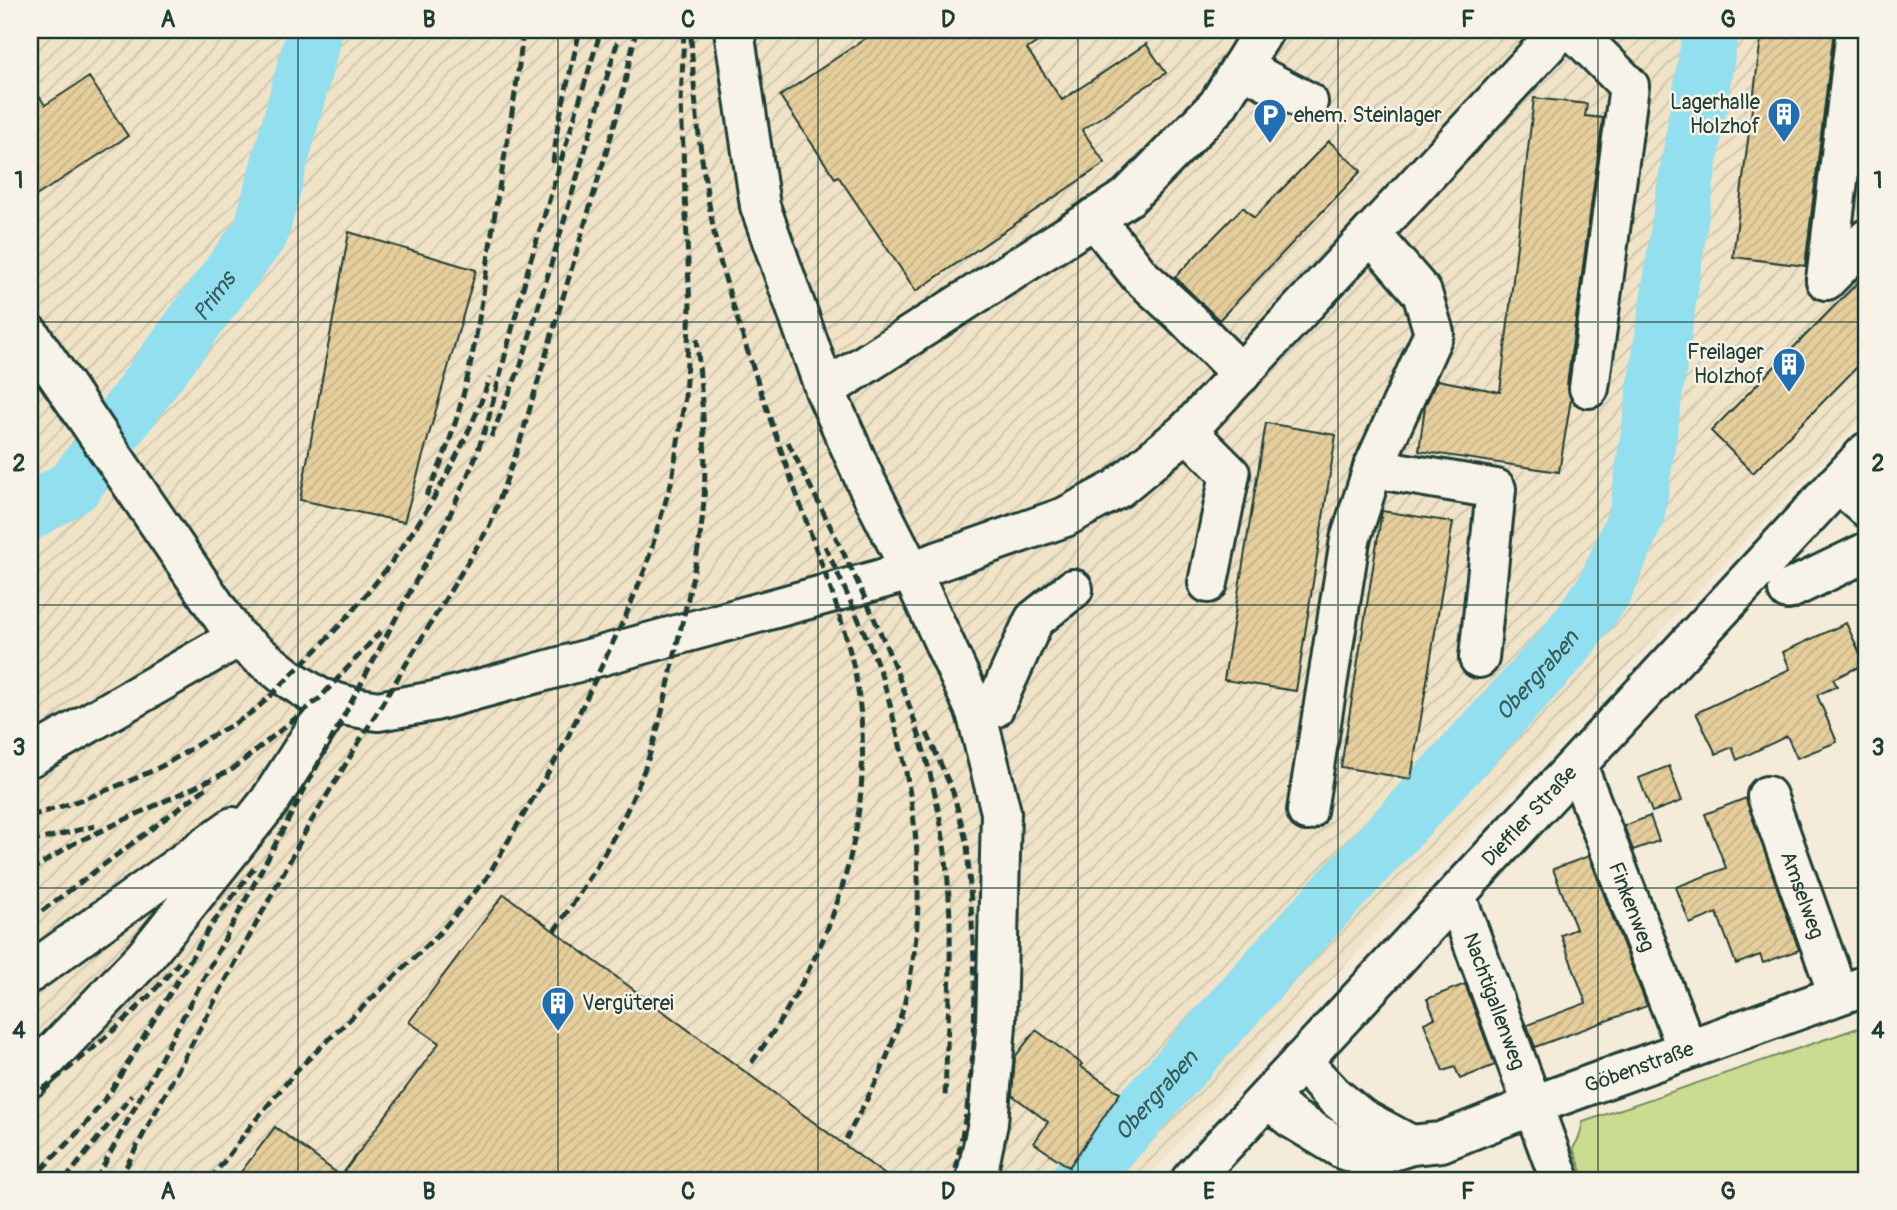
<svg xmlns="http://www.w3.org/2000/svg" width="1897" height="1210" font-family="Pangolin,sans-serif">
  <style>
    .industrial { fill: url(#industrial-furrows) }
    .park { fill: #cbdc90; stroke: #758c62; stroke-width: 2 }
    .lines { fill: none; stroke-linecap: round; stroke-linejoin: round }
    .river { stroke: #91dfef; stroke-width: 56 }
    .building { fill: url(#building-hatch); stroke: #1f3d34; stroke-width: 2 }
    .minor-casing { stroke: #1f3d34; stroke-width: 44 }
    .major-casing { stroke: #1f3d34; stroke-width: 44 }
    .minor { stroke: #f7f3e8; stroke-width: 38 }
    .major { stroke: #f7f3e8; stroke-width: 38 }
    .rail { stroke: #1f3d34; stroke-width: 5; stroke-dasharray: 10 5; stroke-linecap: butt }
    .grid { fill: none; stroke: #1f3d34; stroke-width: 2; stroke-opacity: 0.55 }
    .labels { text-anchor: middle; stroke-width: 5; stroke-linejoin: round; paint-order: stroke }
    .poi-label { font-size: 21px; fill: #1f3d34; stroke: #f7f3e8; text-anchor: end }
    .street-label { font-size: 21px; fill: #1f3d34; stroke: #f7f3e8 }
    .water-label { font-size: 23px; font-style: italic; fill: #365d59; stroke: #f7f3e8 }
    .neatline { fill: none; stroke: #1f3d34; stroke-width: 2.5 }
    .grid-label { font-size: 23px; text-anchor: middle; font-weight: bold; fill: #1f3d34 }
  </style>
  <defs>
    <pattern id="industrial-furrows" width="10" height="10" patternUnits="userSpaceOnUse" patternTransform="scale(1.75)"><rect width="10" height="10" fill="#f0e3c7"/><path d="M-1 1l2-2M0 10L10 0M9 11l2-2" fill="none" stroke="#cdc4ac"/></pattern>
    <pattern id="building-hatch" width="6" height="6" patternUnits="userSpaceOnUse" patternTransform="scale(1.75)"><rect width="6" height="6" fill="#e6ce9c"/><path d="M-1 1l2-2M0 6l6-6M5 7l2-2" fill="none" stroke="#c5b287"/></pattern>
  </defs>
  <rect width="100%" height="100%" fill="#f4ecd9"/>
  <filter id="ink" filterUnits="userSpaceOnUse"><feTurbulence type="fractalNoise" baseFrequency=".0143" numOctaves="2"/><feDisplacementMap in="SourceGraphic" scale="14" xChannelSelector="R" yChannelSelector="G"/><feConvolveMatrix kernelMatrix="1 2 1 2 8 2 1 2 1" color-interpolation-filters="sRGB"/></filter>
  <g filter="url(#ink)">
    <!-- industrial -->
    <path class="industrial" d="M30,30H1867V413L1383,924L1145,1180H30Z"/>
    <!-- park -->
    <path class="park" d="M1867,1025V1180H1585L1573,1148L1579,1138L1583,1122Z"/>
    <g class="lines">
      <!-- river -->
      <g class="river">
        <path id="s1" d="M30,512L74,486L261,232L315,30"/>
        <path id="s2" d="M1080,1180L1279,957L1563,647L1605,589L1637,514L1682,207L1711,30"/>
      </g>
    </g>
    <!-- building -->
    <path class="building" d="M878,30H1056L1027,49L1062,100L1146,44L1166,73L1082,130L1105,163L916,291L838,176L835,178L780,96Z
      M1762,30H1834L1805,266L1733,257Z
      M89,77L128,136L30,200V83L45,105Z
      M1534,98L1587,104L1585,116L1603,118L1567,385L1571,399L1559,472L1419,451L1425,406L1437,380L1500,392Z
      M1329,141L1361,171L1219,320L1175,277L1243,207L1254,218Z
      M349,232L476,270L404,522L300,500Z
      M1867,273V357L1753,473L1711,431Z
      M1266,423L1336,435L1296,691L1224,680Z
      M1382,511L1453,522L1411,779L1341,767Z
      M1846,623L1865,664L1833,679L1837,686L1817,695L1837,742L1797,758L1787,736L1737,760L1732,747L1716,754L1696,713L1790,669L1783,652Z
      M1669,766L1682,801L1652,812L1639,778Z
      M1746,798L1799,950L1763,963L1760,955L1736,964L1717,913L1690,924L1676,887L1726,868L1705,814Z
      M1650,816L1659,841L1633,850L1624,826Z
      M1589,856L1647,1006L1535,1047L1527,1025L1586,1003L1561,935L1576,929L1553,869Z
      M504,894L554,931L892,1180H235L275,1127L341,1176L439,1043L409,1022Z
      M1465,984L1495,1065L1460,1079L1455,1067L1443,1071L1424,1023L1435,1018L1427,999Z
      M1036,1030L1082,1064L1080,1066L1120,1093L1069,1167L1034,1143L1048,1122L1012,1095L1015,1057Z"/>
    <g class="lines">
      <defs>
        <g id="minor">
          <path d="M734,30L760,206L825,390L866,482L911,571L976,712L1001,812L996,1025L988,1123L976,1180"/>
          <path d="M1573,30L1629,86L1589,388"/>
          <path d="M1241,67L1308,102"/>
          <path d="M1094,218L1140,276L1182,314L1241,374"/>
          <path d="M1826,280L1856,30"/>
          <path d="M1826,280L1867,239"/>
          <path d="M30,335L237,638L288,678L320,698L348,706L378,711L435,701L911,571L1065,517L1117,489L1187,431L1561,30"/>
          <path d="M825,390L1128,197L1218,105L1264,30"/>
          <path d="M1187,431L1230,474L1208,583"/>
          <path d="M1373,468L1496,489L1479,658"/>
          <path d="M1838,483L1867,508"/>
          <path d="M1788,590L1867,552"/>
          <path d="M976,712L994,708L1034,620L1073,589"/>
          <path d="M30,757L237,638"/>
          <path id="s3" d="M1577,765L1687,1049"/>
          <path id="s4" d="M1767,796L1838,994"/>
          <path d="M1307,811L1350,540L1373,468L1434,333L1422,293L1371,234"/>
          <path id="s5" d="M1456,896L1560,1180"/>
          <path d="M30,973L233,827"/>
          <path d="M1301,1061L1334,1096L1361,1118L1411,1145"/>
          <path d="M30,1077L144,958L269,802L333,702"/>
          <path id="s6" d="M1268,1098L1291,1118L1344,1150L1359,1155L1377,1156L1411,1145L1441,1142L1534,1105L1867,985"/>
        </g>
        <g id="major">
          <path id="s7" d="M1191,1180L1867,452"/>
        </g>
      </defs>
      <!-- minor casing -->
      <use href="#minor" class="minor-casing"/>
      <!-- major casing -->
      <use href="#major" class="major-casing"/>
      <!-- minor -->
      <use href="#minor" class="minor"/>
      <!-- major -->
      <use href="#major" class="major"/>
      <!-- rail -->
      <path class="rail" d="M691,37C694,97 700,156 711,215C714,232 717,251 722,268C746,351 775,434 804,515C824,573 849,631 858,691C878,828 830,958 749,1066
        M553,163L558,124L580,30
        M491,437L521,365L621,30
        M788,442C854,575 930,711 946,861C955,941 947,1020 945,1100
        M426,496C470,409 480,313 494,219C504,156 517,93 523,30
        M825,546C841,581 858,617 873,653C883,677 890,703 896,729C926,844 930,962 880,1073C870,1095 857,1117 846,1139
        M927,733L953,792L967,844L971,903L975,980L974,1044L967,1109L954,1180
        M30,816C72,804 113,789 154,770C173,761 190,749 208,738C222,730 237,723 249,714C266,702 281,685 296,670C382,588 450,490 490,378
        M30,842L95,826
        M30,871L73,844L233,769L320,698L381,631
        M30,920L210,785
        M554,931C595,873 632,812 653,744C664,710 670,674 678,640C689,594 701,547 704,499C707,446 701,392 697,339
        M30,1099C83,1058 136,1015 179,962
        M31,1180L85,1125L111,1091L210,927L254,868
        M65,1180L132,1095
        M96,1180L443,530L474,461L487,424L528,269L601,30
        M119,1180L309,825L490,525L519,445L620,106L636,30
        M210,1180L253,1123L299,1068L435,938L486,879L563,747L626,615L646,567L672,480L685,397L690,308L681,103L684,30"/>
    </g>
  </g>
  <!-- grid -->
  <path class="grid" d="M298,30V1180M558,30V1180M818,30V1180M1078,30V1180M1338,30V1180M1598,30V1180M30,322H1867M30,605H1867M30,888H1867"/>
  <!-- icons -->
  <defs>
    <symbol id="building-pin" viewBox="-11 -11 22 30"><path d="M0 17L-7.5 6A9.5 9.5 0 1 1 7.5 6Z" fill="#1f6fb2" stroke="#f7f3e8"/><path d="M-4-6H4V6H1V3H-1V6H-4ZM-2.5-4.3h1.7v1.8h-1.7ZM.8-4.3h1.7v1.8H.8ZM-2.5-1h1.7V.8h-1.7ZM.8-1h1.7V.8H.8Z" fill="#fff"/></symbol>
    <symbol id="parking-pin" viewBox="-11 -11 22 30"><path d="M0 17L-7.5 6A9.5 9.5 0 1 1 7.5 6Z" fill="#1f6fb2" stroke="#f7f3e8"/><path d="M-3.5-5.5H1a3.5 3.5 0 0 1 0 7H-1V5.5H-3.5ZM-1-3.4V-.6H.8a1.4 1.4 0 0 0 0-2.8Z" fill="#fff"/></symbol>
  </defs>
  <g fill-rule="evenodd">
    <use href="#building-pin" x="1765" y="95" width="38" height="52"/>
    <use href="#parking-pin" x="1251" y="96" width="38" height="52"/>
    <use href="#building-pin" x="1770" y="345" width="38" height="52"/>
    <use href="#building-pin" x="539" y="984" width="38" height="52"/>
  </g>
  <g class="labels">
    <!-- poi labels -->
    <g class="poi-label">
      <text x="1760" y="109">Lagerhalle<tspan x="1760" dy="24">Holzhof</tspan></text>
      <text x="1294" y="122" text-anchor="start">ehem. Steinlager</text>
      <text x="1764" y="359">Freilager<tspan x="1764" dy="24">Holzhof</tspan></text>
      <text x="582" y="1010" text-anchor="start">Vergüterei</text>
    </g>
    <!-- street labels -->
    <g class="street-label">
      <text dy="7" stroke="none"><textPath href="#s7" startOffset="497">Dieffler Straße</textPath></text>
      <text dy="7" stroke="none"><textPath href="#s4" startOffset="105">Amselweg</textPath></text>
      <text dy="7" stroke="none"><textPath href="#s3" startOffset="152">Finkenweg</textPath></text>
      <text dy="7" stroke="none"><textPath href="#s5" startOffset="112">Nachtigallenweg</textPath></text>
      <text dy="7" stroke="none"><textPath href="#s6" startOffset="404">Göbenstraße</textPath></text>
    </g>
    <!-- water labels -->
    <g class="water-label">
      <text dy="8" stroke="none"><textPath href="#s1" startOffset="287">Prims</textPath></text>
      <text dy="8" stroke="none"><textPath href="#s2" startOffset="681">Obergraben</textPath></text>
      <text dy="8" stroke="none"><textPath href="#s2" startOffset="114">Obergraben</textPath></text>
    </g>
  </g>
  <!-- margin -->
  <rect width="1897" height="1210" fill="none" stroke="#f7f3e8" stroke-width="77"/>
  <rect x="38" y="38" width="1820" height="1134" class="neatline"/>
  <g class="grid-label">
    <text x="168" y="27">A</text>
    <text x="429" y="27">B</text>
    <text x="688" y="27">C</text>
    <text x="948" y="27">D</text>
    <text x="1209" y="27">E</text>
    <text x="1468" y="27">F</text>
    <text x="1728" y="27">G</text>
    <text x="19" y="188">1</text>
    <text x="1878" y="188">1</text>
    <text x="19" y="471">2</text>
    <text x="1878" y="471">2</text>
    <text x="19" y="755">3</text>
    <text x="1878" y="755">3</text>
    <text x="19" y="1038">4</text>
    <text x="1878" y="1038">4</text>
    <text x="168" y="1199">A</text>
    <text x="429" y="1199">B</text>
    <text x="688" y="1199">C</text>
    <text x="948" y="1199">D</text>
    <text x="1209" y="1199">E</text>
    <text x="1468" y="1199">F</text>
    <text x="1728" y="1199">G</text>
  </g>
</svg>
